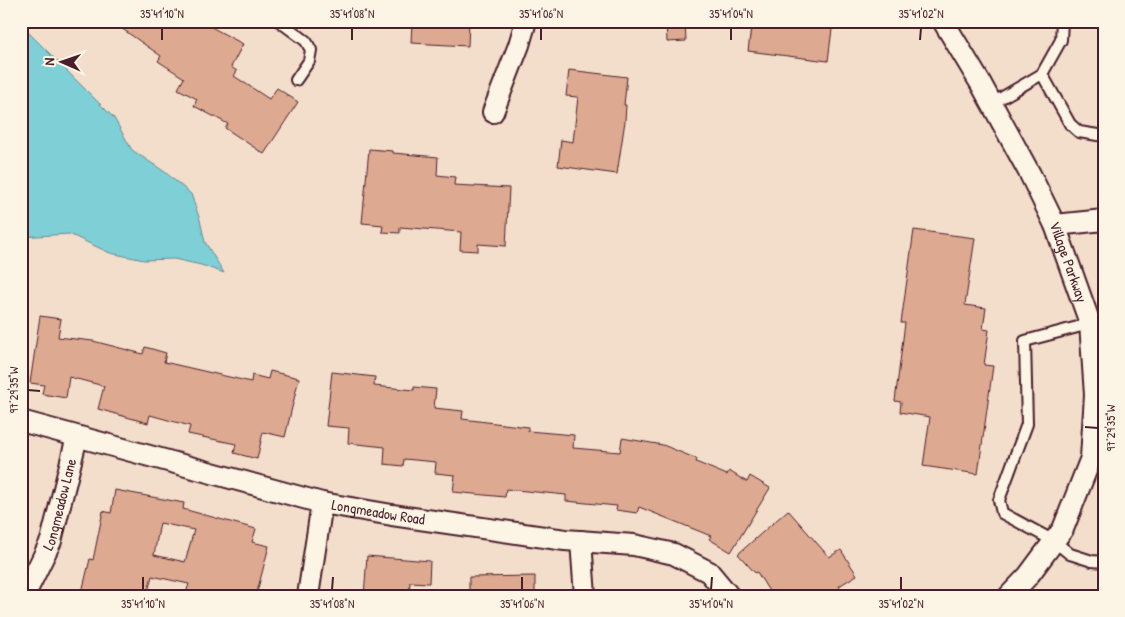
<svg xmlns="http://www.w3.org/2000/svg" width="1125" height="617" font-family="'Patrick Hand',sans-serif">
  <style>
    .water { fill: #7ecfd6; stroke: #698992 }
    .building { fill: #dda990; stroke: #4a1f2b; fill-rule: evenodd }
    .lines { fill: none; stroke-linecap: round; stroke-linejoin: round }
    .lane-casing { stroke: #4a1f2b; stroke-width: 14 }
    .street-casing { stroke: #4a1f2b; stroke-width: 24 }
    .lane { stroke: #fcf5e5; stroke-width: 10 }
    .street { stroke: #fcf5e5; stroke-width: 20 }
    .ticks { fill: none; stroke: #4a1f2b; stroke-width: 2 }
    .labels { text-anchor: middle; stroke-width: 4; stroke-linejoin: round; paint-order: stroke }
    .street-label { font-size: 15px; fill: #4a1f2b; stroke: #fcf5e5 }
    .neatline { fill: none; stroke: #4a1f2b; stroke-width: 2 }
    .ticks-label { font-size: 12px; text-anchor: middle; fill: #4a1f2b }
  </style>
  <rect width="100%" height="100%" fill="#f3decc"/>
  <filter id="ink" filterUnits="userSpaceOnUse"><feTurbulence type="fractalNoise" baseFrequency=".02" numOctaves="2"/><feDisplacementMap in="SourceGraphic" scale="10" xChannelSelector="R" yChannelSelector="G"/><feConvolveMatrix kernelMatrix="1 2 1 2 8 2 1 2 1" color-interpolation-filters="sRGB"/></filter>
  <g filter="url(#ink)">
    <!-- water -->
    <path class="water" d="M21,25L114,118L132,150L165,172L191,194L200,220L205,242L224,273L201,265L174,259L144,260L110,253L69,234L21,237Z"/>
    <!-- building -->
    <path class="building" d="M111,21H200L243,44L231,67L237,71L234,76L269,99L277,88L298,102L264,154L225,128L228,124L194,106L197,99L178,89L184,78L158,61L161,56Z
      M412,21H469L468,46L411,43Z
      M666,21H685L686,41L667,42Z
      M763,21H833L828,61L748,51L751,28L762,29Z
      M569,70L627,77L624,105H626L625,121L617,174L558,166L561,140L573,142L578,97L566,96Z
      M369,149L393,151V153L438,157L437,175L455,177L454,185L509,188L506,246L478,244V251L460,250L461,232L400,227V233L382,232L383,225L362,223Z
      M914,230L975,238L965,305L986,308L983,329L989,330L984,365L993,366L978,474L923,466L930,417L900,412L901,402L895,401L905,323H901Z
      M40,316L61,319L58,337L93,341L143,354L145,347L166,353L164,362L251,382L252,375L268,379L270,371L299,378L285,437L263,432L257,459L234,453L236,444L188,434L190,426L150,415L148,423L98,409L104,386L69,377L66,398L42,394L44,385L30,383Z
      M332,372L375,377L374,386L414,390V387L436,389L434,408L463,411L462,419L528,427V431L574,435L573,448L620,452L622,438L663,445L697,459L696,462L727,475L729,471L747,482L750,476L770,488L731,552L709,539L711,536L639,507L637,513L616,510L617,506L566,501V495L506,489L505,497L453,492L455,475L435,473L436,462L404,459L403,466L384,464L385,447L348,443L349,428L326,426Z
      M115,490L184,503L183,509L256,529L252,542L269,546L256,596H185L189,584L152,576L147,596H81L90,559L93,560L103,511L111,513ZM160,523L194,530L185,562L154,555Z
      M788,510L829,557L841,550L857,575L839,586L845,596H772L757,572L755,573L738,554Z
      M367,556L430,561L429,583L410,582L409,596H364Z
      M535,576V596H469V577Z"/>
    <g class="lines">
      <defs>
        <path id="lane" d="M279,21L306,41L311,50L309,61L296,80
          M1042,74L1061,40L1062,21
          M991,104L1042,74L1070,124L1079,132L1104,136
          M1104,320L1025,341L1027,424L999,500L1002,513L1054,541L1070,554L1092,561L1104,562"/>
        <g id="street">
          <path id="s1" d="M943,21L981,84L1030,174L1055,225L1090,323L1095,395L1091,458L1063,529L1028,576L1009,596"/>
          <path d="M493,112L519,45L526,21"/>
          <path d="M1055,225L1104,220"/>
          <path id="s2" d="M21,421L322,503L392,515L565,540L634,545L674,554L709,572L729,596"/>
          <path d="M581,541L585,596"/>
          <path id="s3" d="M22,596L27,590L51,541L77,437"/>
          <path d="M308,596L322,503"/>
        </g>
      </defs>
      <!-- lane casing -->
      <use href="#lane" class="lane-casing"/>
      <!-- street casing -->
      <use href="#street" class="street-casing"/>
      <!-- lane -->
      <use href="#lane" class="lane"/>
      <!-- street -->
      <use href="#street" class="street"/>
    </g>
  </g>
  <!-- ticks -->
  <path class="ticks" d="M162,40V28M352,40V28M541,40V28M731,40V28M920,40L921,28M28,390L40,391M1085,427L1098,428M143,590V577M332,590L333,577M522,590V577M711,590L712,577M901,590V577"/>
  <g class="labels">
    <!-- street labels -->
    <g class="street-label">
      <text dy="5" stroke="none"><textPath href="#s1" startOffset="272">Village Parkway</textPath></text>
      <text dy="5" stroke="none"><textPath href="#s3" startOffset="100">Longmeadow Lane</textPath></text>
      <text dy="5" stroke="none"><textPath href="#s2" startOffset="369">Longmeadow Road</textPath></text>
    </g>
  </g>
  <!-- margin -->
  <rect width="1125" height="617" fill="none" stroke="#fcf5e5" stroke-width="55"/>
  <!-- north arrow -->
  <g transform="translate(62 62) rotate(272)" stroke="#fcf5e5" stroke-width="4" paint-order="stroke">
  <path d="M0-4L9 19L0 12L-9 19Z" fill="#4a1f2b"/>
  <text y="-8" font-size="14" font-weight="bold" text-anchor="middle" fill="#4a1f2b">N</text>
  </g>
  <rect x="28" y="28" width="1070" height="562" class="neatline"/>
  <g class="ticks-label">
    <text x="162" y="18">35°41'10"N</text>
    <text x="352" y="18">35°41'08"N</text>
    <text x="541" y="18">35°41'06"N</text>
    <text x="731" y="18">35°41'04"N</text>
    <text x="921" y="18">35°41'02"N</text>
    <text transform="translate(14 390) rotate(-90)" y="4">97°29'35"W</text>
    <text transform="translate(1111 428) rotate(-90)" y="4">97°29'35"W</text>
    <text x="143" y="608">35°41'10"N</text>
    <text x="332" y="608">35°41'08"N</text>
    <text x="522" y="608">35°41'06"N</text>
    <text x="711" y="608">35°41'04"N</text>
    <text x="901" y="608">35°41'02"N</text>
  </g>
</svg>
